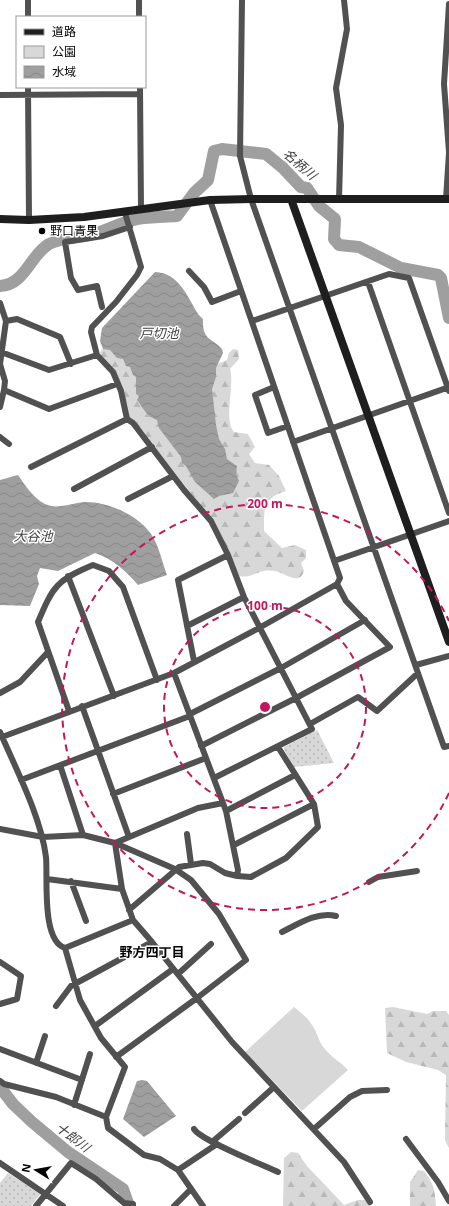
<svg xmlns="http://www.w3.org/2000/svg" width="449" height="1206" font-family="'Open Sans','Noto Sans JP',sans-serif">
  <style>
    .green { fill: url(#green-dots) }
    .forest { fill: url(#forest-firs) }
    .pitch { fill: #d8d8d8 }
    .water { fill: url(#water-waves) }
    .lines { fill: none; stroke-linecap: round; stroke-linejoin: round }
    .river { stroke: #9f9f9f; stroke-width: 12 }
    .street { stroke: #515151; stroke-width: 6 }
    .secondary { stroke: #1e1e1e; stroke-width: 8 }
    .ring { fill: none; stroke: #c2185b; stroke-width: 2; stroke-dasharray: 7 5 }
    .poi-dot { fill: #000; stroke: #fff; stroke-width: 1.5 }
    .labels { text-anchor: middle; stroke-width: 3; stroke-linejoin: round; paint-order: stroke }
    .poi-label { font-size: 12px; fill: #000; stroke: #fff; text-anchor: start }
    .water-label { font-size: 13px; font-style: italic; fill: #404040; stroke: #fff }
    .neighbourhood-label { font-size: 13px; font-weight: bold; fill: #000; stroke: #fff }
    .centre { fill: #c2185b; stroke: #fff; stroke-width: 2 }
    .ring-label { font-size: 12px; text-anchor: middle; font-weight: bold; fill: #c2185b; stroke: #fff; stroke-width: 3; stroke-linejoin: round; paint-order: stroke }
  </style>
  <defs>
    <pattern id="green-dots" width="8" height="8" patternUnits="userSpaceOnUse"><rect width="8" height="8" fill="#d8d8d8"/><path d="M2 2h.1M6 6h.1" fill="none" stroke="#b8b8b8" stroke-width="1.8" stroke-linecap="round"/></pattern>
    <pattern id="forest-firs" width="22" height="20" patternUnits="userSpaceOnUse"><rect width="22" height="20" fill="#d8d8d8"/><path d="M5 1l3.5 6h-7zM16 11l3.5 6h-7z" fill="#b8b8b8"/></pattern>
    <pattern id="water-waves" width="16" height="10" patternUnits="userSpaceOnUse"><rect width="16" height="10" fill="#9f9f9f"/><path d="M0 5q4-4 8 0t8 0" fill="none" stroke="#878787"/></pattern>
  </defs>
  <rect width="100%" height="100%" fill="#fff"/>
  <!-- green -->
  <path class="green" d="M317,730L334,763L294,767L284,750V747Z
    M8,1173L40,1194L31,1206H0V1183Z"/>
  <!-- forest -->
  <path class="forest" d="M108,346L121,354L225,459C216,438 210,416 211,392C211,383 215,373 217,364L227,360L229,353L233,349L238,350L239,359L230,369C235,387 223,419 234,432L248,434L255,447L249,454L255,463L269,465L279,476L286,491C262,498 264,510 264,531L282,548L295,545L306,550V558L301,563L304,571C299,587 284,572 275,571C256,568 256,579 239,576L212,519L129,417L124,393L101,356L100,352L104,347Z
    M393,1007L427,1014L433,1011H446L449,1015V1148L445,1140L446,1075L438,1070L406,1062L387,1053L385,1008Z
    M291,1152L298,1153L307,1166L344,1205L358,1200H365L370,1206H283L284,1158Z
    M418,1170L424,1171C434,1184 435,1190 436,1206H410V1182Z"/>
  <!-- pitch -->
  <path class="pitch" d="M294,1007C303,1014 310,1020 315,1030C318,1036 320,1044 325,1049C332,1058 341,1062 348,1070L302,1111L245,1052Z"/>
  <!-- water -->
  <path class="water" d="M155,272C179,273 187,296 198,314L203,319C202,341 213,338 222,349L223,353L216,368V377L212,389L216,425L219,439L225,449L227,459L237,466L236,474L239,481L233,493L219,496L214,499L195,482L186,466L182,463L181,457L159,428L157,420C147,417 143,408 137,400L139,396L136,394V377L133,375L130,367L126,366L123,359L117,358L110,350L103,349L100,341L102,328Z
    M18,475C25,485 33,498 45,504C57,510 72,503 84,502C107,501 138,515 151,534C159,545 162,562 167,575L138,585C125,570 114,560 95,553L58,571L40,568L37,576L39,584L30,606L0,605V480Z
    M142,1080L147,1081L176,1116L144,1137L123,1119L137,1081Z"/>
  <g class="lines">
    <!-- river -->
    <path class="river" d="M0,286C25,285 30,255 49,244C63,237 79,238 94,234C108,230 122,222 137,219C150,217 164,217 177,216L194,193L208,180L214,151L222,149L266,154L283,168L301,187L307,188L319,206L335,219L334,239L339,245L359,247L401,268L438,275L441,278L449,318
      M0,1087L13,1104L32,1122L68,1152L123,1189L129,1206"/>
    <!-- street -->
    <path class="street" d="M139,0V17
      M242,0L240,156L251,199L444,747L449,746
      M449,4L444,84L449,152
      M28,17V0
      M28,87L29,220
      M140,87L141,210
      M0,95L140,94
      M446,199L449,153
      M339,200L341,125L336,88L347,29L344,0
      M125,213L141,267L137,275L116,302L92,327L91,332L97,355L113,372L121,391L127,419L133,423L184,490L211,521L228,555L244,597L312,729L214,778
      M189,271L204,287L212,302L241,291
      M368,282L449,513
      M0,303L6,321L0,364L5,381L4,390L0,407
      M102,307L97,286L78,290L71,278L65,242L103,236L130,227
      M6,321L17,319L60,337L71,364
      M252,321L389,274L409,278L449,391
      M1,352L49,370L97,355
      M274,387L255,395L268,433L288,426
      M4,390L49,409L117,384
      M0,437L9,444
      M293,442L449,387
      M31,467L127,419
      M74,489L152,447
      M128,499L173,476
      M334,561L449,521
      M68,576L114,696
      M187,626L244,597
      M194,661L178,580L228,555
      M416,665L449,656
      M174,673L226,811L238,870L237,876
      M0,693L20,682L48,652
      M82,706L129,837
      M69,711L38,622C53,586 57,580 93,565L109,571L123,587L157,680
      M190,714L281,668L365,620
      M310,724L358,697L377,711L418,673
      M0,732C16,769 41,817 46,857C48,878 41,940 65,948L80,1000L101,1038L125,1067L106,1117L108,1128L144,1155L160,1159L178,1170L203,1206
      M2,737L174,673L259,628L337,584L340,578L210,200
      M201,746L296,698L390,647L346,601L337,584
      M60,765L83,835
      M21,780L190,716
      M113,794L206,758
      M226,811L295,775
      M0,829L43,837L83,835L115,843L175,869L191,880L219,914L246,960L197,998L116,1057
      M187,834L191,864
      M115,843L122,889L133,920L152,942L232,1042L344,1162L370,1202
      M115,843L198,808L223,803
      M234,845L314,804
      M47,879L122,889
      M71,881L86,921
      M369,882L378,877L417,871
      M129,910L179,867L203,863L210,864L225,873L237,876L251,877L286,858L318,827L314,804L278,747
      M282,932C298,924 318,911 336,916
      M65,948L133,920
      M0,962L21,976L17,999L0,1004
      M178,974L211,944
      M56,1006L71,986L152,942
      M95,1026L173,969
      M0,1049L82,1080
      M36,1063L45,1036
      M0,1081L4,1084L56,1097L106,1117
      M74,1105L90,1054
      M245,1113L274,1087
      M194,1129C200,1140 263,1165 278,1172
      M314,1129L350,1097L362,1091L387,1090
      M406,1139L438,1182L449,1201
      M212,1142L239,1119
      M0,1163L63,1206
      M178,1170L217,1144
      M36,1206L71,1163L96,1179L124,1203L133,1204V1206
      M174,1206L191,1189"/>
    <!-- secondary -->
    <path class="secondary" d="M291,199L449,642
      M0,219L29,220L84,217L210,200L251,199H449"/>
  </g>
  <!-- distance rings -->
  <g class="ring">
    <circle cx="265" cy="707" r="101"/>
    <path d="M449 793A203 203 0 1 1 449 621"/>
  </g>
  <!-- markers -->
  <circle class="poi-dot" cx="42" cy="231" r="4"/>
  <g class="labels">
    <!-- poi labels -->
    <g class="poi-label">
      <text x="50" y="235">野口青果</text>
    </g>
    <!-- water labels -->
    <g class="water-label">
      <text transform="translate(300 164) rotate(41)" y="5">名柄川</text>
      <text x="159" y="338">戸切池</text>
      <text x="33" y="541">大谷池</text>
      <text transform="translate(73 1137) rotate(37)" y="5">十郎川</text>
    </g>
    <!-- neighbourhood labels -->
    <g class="neighbourhood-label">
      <text x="152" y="957">野方四丁目</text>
    </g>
  </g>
  <circle cx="265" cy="707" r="6" class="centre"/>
  <g class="ring-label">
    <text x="265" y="508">200 m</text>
    <text x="265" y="610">100 m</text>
  </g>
  <!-- legend -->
  <rect x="16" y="16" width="130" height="72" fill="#ffffff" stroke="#999999"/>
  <rect x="24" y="29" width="20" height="6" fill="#1e1e1e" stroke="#999999"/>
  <text x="52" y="36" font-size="12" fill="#000000">道路</text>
  <rect x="24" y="46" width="20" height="12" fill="#d8d8d8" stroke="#999999"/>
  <text x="52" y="56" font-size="12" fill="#000000">公園</text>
  <rect x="24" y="66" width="20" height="12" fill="url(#water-waves)" stroke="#999999"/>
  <text x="52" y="76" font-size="12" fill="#000000">水域</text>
  <!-- north arrow -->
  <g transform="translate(36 1170) rotate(281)" stroke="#ffffff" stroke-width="3" paint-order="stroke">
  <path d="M0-3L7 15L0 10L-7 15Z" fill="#000000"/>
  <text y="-6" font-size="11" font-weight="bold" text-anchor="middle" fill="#000000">N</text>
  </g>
</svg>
